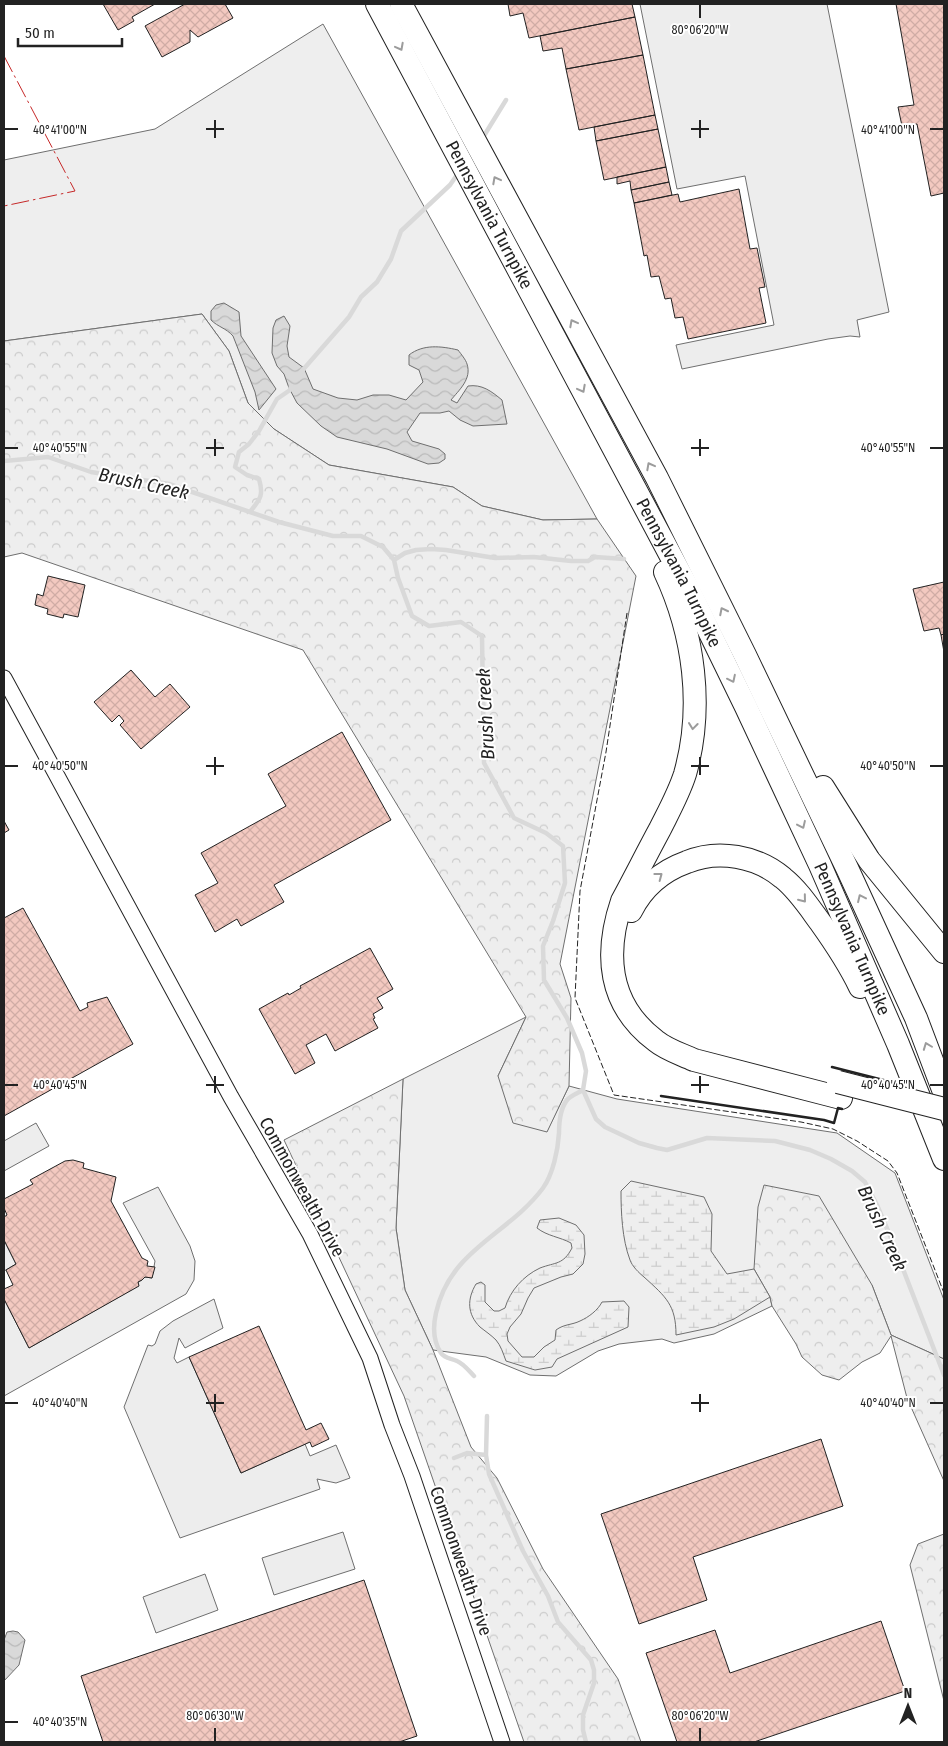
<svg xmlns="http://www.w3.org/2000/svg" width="948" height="1746" font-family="'Fira Sans Condensed',sans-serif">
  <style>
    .green { fill: #eee; stroke: #6f6f6f }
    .forest { fill: url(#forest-crowns); stroke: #6f6f6f }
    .wetland { fill: url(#wetland-marsh); stroke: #6f6f6f }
    .parking { fill: #ededed; stroke: #6f6f6f }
    .water { fill: url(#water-waves); stroke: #6f6f6f }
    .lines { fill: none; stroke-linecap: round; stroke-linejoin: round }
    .stream { stroke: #d9d9d9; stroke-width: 4.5 }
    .building { fill: url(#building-cross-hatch); stroke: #222 }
    .tertiary-casing { stroke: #222; stroke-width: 17 }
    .motorway-casing { stroke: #222; stroke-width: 24 }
    .tertiary { stroke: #fff; stroke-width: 15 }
    .motorway { stroke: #fff; stroke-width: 22 }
    .motorway-bridge-casing { stroke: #222; stroke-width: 24; stroke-linecap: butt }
    .motorway-bridge { stroke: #fff; stroke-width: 22 }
    .fence { stroke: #222; stroke-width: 1; stroke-dasharray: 6 2.5; stroke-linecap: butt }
    .wall { stroke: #222; stroke-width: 2.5 }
    .power { stroke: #c62828; stroke-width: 1; stroke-dasharray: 18 4 2.5 4; stroke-linecap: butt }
    .oneway { stroke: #9c9c9c }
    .ticks { fill: none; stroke: #222; stroke-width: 2 }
    .labels { text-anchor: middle; stroke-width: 4; stroke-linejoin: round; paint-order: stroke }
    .street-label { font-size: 18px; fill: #222; stroke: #fff }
    .water-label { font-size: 19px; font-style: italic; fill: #222; stroke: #fff }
    .ticks-label { font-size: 12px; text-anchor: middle; fill: #222; stroke: #fff; stroke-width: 4; stroke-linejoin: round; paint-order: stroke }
  </style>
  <defs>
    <pattern id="forest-crowns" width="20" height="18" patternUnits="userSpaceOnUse" patternTransform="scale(1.25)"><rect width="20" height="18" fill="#eee"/><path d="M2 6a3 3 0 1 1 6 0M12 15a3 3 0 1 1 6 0" fill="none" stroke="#ccc"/></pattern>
    <pattern id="wetland-marsh" width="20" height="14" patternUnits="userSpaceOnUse" patternTransform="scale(1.25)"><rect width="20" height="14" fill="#eee"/><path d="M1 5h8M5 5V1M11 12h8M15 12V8" fill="none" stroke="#ccc"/></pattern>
    <pattern id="water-waves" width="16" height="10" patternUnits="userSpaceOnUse" patternTransform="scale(1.25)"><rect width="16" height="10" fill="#d9d9d9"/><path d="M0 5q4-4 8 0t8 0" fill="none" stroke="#bababa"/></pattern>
    <pattern id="building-cross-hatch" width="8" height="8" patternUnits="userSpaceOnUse" patternTransform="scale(1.25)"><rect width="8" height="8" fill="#f3c9c0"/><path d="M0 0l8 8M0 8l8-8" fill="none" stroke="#d0aca5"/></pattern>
  </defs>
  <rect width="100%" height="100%" fill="#fff"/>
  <!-- green -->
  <path class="green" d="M323,24L597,519L543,520L482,506L453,487L329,465L274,429L248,403L229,351L202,314L4,341V160L155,129Z
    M526,1017L498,1076L547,1131L569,1086L617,1099L837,1133L895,1173L944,1300V1359L891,1335L872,1285L770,1297L772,1306L714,1334L674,1343L662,1339L619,1344L598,1351L556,1376L530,1375L486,1357L433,1350L405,1290L396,1228L403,1079Z"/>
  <!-- forest -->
  <path class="forest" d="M202,314L229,351L248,403L274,429L329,465L453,487L482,506L543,520L597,519L636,576L560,964L571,998L569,1086L547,1132L513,1123L498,1076L526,1017L303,650L22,553L4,557V341Z
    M403,1079L396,1228L405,1290L433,1350L471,1447L497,1478L543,1569L618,1679L641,1742H524L404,1396L284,1140Z
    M764,1185L819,1196L872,1285L891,1335L944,1359V1481L907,1398L891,1336L880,1353L862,1362L839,1380L822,1375L802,1357L796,1344L772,1306L770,1297L754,1269L758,1207Z
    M944,1534V1701L910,1565L918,1544Z"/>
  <!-- wetland -->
  <path class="wetland" d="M631,1181L704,1197L712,1214L711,1251L727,1274L754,1269L770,1297L734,1319L714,1327L676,1335C676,1305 666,1297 644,1277C639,1273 632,1266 630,1260C622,1239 621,1212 621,1191Z
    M559,1218L576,1225L584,1235L585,1254L583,1264L573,1274L561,1277L534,1288L528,1298L521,1314L510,1327L507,1334L508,1341L522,1357H534L544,1347L555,1340L556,1330C564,1324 572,1325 580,1321C589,1317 598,1310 602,1302L624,1301L629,1307L628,1327L557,1359L552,1367L535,1370L506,1361C503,1353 501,1346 496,1340C491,1335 485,1331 480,1327C467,1314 467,1299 476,1284L481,1282L485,1285V1302L494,1311H499L505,1308C510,1291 523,1276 540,1268C556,1262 563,1265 572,1248L571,1243C560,1237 547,1236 537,1228L540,1220Z"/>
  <!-- parking -->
  <path class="parking" d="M640,4H827L889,312L857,320L860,337L850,336L828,339L682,369L676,345L774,325L745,176L677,189Z
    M36,1123L49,1146L4,1171V1141Z
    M158,1187L190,1246L195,1261L194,1280L186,1294L4,1396V1299L29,1348L138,1286V1282L142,1280L145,1277L152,1278L155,1261L123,1203Z
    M4,1240L16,1264L4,1271Z
    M214,1299L223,1328L185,1348L179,1338L174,1358L177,1363L189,1357L241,1473L305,1444L310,1456L336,1445L350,1478L336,1483L317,1479L320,1489L180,1538L124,1407L148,1345L152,1346L155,1344L160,1331L173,1321Z
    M343,1532L355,1569L274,1595L262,1558Z
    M205,1574L218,1610L156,1633L143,1597Z"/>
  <!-- water -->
  <path class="water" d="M224,303L239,312L241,336L276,389L259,410L255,392L233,336C226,328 218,327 211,320V311L216,305Z
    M284,316L290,326L287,346L289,357L304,368L313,389L338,398L357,400L373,395H389L406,400L423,382L419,370L409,365V355C423,344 441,346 458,350C461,354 466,360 467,364C472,379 459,390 451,400L457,403L468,386C482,384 491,391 502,400L507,424L473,426L460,420L449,411L440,413H420L407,432L412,441L439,449L445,454V459L439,463L428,464L387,449L337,437L321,426L297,403L289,388L284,374L277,366L272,353L273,328L276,320Z
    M13,1631L18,1632L25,1640L19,1665L4,1681V1640L7,1632Z"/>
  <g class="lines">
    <!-- stream -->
    <path class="stream" d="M482,139L506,100
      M301,372L349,317L361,297L377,282L391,259L401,231L450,185L459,172
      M4,461L48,457L91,472L169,484L279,522L333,536H361L383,547L394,560L398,578L412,616L429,626L461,622L482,636L484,763L514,818L546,833L563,846L565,883L553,921L543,946L544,980L567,1018L582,1053L586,1071L583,1090L596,1119L605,1127L639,1143L657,1148L667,1150L707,1138L775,1141L810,1150L831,1159L852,1171L865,1182L877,1205L891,1238L944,1375
      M250,512C260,499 264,496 259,479L247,475L235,467L239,452L249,444L259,431L277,399L290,390L291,386
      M394,560L405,553L416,550L431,549L446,550L495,558L534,557L571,561H588L595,557L624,559
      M474,1376C469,1371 464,1364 457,1361C451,1358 445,1359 441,1353C433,1341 433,1326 436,1313C450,1249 508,1235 543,1188C553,1174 558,1150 559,1133C559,1123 560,1109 567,1100C570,1096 578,1093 583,1090
      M487,1416L486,1455L489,1474L523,1551L548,1596L558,1622L591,1660L594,1670V1683L583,1715V1730L586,1742
      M454,1458L467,1453L486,1455"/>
  </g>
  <!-- building -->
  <path class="building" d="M103,4H155L132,17L134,21L118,30Z
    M185,4H225L233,18L198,37L190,30V42L162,57L145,26Z
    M508,4H632L635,17L529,38L523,13L510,16Z
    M896,4H944V193L931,196L917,124L902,126L898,107L914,105Z
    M635,17L643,55L566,69L562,48L543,51L540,36Z
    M643,55L655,115L579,130L566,69Z
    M655,115L658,129L596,141L594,127Z
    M658,129L666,167L604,180L596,141Z
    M666,167L669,182L631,190L630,181L617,184V177Z
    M669,182L672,195L634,203L631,190Z
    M739,189L750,249L757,248L765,287L759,288L766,323L688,339L683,317L675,318L671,298L665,299L659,276L651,277L647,255L644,256L634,203L678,194L680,202Z
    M48,576L85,585L78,617L64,614L63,618L47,614L48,609L35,605L37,594L43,596Z
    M944,582V634L941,635L939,628L924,631L913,589Z
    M944,634V652L941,635Z
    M131,670L155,697L170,684L190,707L141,749L120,725L124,721L119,715L112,722L94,702Z
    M342,732L391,820L274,885L284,902L241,926L237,919L215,932L195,895L218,883L201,853L286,806L268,774Z
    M4,821L9,830L4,833Z
    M23,908L80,1011L88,1007L87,1003L107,997L133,1044L4,1116V918Z
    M370,948L393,989L377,998L383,1008L373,1014L375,1018L373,1019L378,1028L335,1051L326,1034L306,1045L315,1063L295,1074L259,1009L288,993L289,995L301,988L300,986Z
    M73,1160L84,1163L83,1168L116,1177L111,1201L142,1258L148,1261L147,1266L155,1267L152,1278L145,1277L142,1280L138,1282L139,1286L29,1348L4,1299V1289L13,1285L6,1270L16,1264L4,1240V1217L7,1215L4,1208V1199L33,1184L30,1180L65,1161Z
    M259,1326L306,1430L321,1423L329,1439L312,1447L310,1442L241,1473L189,1357Z
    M821,1439L843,1506L693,1557L707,1600L639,1624L601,1514Z
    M364,1580L417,1736L399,1742H103L81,1676Z
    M881,1621L905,1691L754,1742H677L646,1653L715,1630L730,1673Z"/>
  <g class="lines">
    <defs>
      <path id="tertiary" d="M4,678L231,1097L310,1234L370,1358L392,1425L412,1476L502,1742"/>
      <g id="motorway">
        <path id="s1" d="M377,4L689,590L746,707L820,865L898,1044L944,1159"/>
        <path d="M401,4L657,478L745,655L847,868L916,1018L944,1092"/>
        <path d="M665,572C694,634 704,707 685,774C679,793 669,811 660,829C647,853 635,877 622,901C604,954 608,1005 656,1041C667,1050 681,1054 694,1060L841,1098"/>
        <path d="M823,787L869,860L944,952"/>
        <path d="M631,911C643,887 662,871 687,862C718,849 757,856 783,878C798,890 809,907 820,922C835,943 849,964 860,987"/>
      </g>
    </defs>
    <!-- tertiary casing -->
    <use href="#tertiary" class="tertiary-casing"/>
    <!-- motorway casing -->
    <use href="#motorway" class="motorway-casing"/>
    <!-- tertiary -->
    <use href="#tertiary" class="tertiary"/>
    <!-- motorway -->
    <use href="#motorway" class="motorway"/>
    <defs>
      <path id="motorway-bridge" d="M838,1082L944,1109"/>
    </defs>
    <!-- motorway-bridge casing -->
    <use href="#motorway-bridge" class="motorway-bridge-casing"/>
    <!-- motorway-bridge -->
    <use href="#motorway-bridge" class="motorway-bridge"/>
    <!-- fence -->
    <path class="fence" d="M627,613L606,752L580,891L575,998L614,1095L801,1122L833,1129L857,1141L888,1161L897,1173L944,1293"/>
    <!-- wall -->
    <path class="wall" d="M832,1067L899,1084
      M661,1096L824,1120L834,1123L838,1108L842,1109"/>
    <!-- power -->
    <path class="power" d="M4,56L75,191L4,206"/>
  </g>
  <!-- one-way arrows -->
  <defs><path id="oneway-chevron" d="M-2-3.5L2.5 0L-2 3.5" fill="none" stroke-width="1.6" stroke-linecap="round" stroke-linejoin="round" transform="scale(1.25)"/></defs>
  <g class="oneway">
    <use href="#oneway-chevron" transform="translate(400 47) rotate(62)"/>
    <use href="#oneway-chevron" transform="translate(496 180) rotate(-118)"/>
    <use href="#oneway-chevron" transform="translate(573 323) rotate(-118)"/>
    <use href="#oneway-chevron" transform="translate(582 389) rotate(62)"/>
    <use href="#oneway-chevron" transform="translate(650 466) rotate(-118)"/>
    <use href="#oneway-chevron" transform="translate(723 611) rotate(-117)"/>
    <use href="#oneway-chevron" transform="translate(732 679) rotate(64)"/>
    <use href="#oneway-chevron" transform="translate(693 726) rotate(97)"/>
    <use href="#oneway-chevron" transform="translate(802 825) rotate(65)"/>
    <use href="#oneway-chevron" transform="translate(659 876) rotate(-37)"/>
    <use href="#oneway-chevron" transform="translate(861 898) rotate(-115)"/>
    <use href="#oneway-chevron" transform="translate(803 899) rotate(51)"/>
    <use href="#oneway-chevron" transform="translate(927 1046) rotate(-111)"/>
  </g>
  <!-- ticks -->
  <path class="ticks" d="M700,5V18M215,120V138M700,120V138M5,129H18M206,129H224M691,129H709M930,129H943M215,439V456M700,439V456M5,448H18M206,448H224M691,448H709M930,448H943M215,757V775M700,757V775M5,766H18M206,766H224M691,766H709M930,766H943M215,1076V1093M700,1076V1093M5,1085H18M206,1085H224M691,1085H709M930,1085H943M215,1394V1412M700,1394V1412M5,1403H18M206,1403H224M691,1403H709M930,1403H943M5,1722H18M215,1728V1741M700,1728V1741"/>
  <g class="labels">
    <!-- street labels -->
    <g class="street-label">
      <text dy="6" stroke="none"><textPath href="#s1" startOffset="239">Pennsylvania Turnpike</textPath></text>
      <text dy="6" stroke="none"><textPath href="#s1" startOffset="644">Pennsylvania Turnpike</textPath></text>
      <text dy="6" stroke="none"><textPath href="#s1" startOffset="1049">Pennsylvania Turnpike</textPath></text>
      <text transform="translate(302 1187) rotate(61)" y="6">Commonwealth Drive</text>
      <text transform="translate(461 1561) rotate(71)" y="6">Commonwealth Drive</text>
    </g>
    <!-- water labels -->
    <g class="water-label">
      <text transform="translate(144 483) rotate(12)" y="7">Brush Creek</text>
      <text transform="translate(485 714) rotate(-93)" y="7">Brush Creek</text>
      <text transform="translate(883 1228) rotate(65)" y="7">Brush Creek</text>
    </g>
  </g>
  <g class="ticks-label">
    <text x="700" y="34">80°06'20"W</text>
    <text x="60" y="134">40°41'00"N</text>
    <text x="888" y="134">40°41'00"N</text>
    <text x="60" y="452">40°40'55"N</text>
    <text x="888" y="452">40°40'55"N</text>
    <text x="60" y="770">40°40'50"N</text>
    <text x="888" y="770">40°40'50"N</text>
    <text x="60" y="1089">40°40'45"N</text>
    <text x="888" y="1089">40°40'45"N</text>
    <text x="60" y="1407">40°40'40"N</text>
    <text x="888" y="1407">40°40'40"N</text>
    <text x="215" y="1720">80°06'30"W</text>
    <text x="700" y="1720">80°06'20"W</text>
    <text x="60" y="1726">40°40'35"N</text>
  </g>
  <!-- border -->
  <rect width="948" height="1746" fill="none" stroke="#222222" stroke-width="10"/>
  <!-- north arrow -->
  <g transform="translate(908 1706)" stroke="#ffffff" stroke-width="4" paint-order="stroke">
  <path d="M0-4L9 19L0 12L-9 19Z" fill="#222222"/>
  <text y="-8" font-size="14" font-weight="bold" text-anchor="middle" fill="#222222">N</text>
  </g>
  <!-- scale -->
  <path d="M18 38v8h104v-8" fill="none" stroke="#222222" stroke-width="2.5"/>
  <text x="25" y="38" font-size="15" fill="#222222" stroke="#ffffff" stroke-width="4" paint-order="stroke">50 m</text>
</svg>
